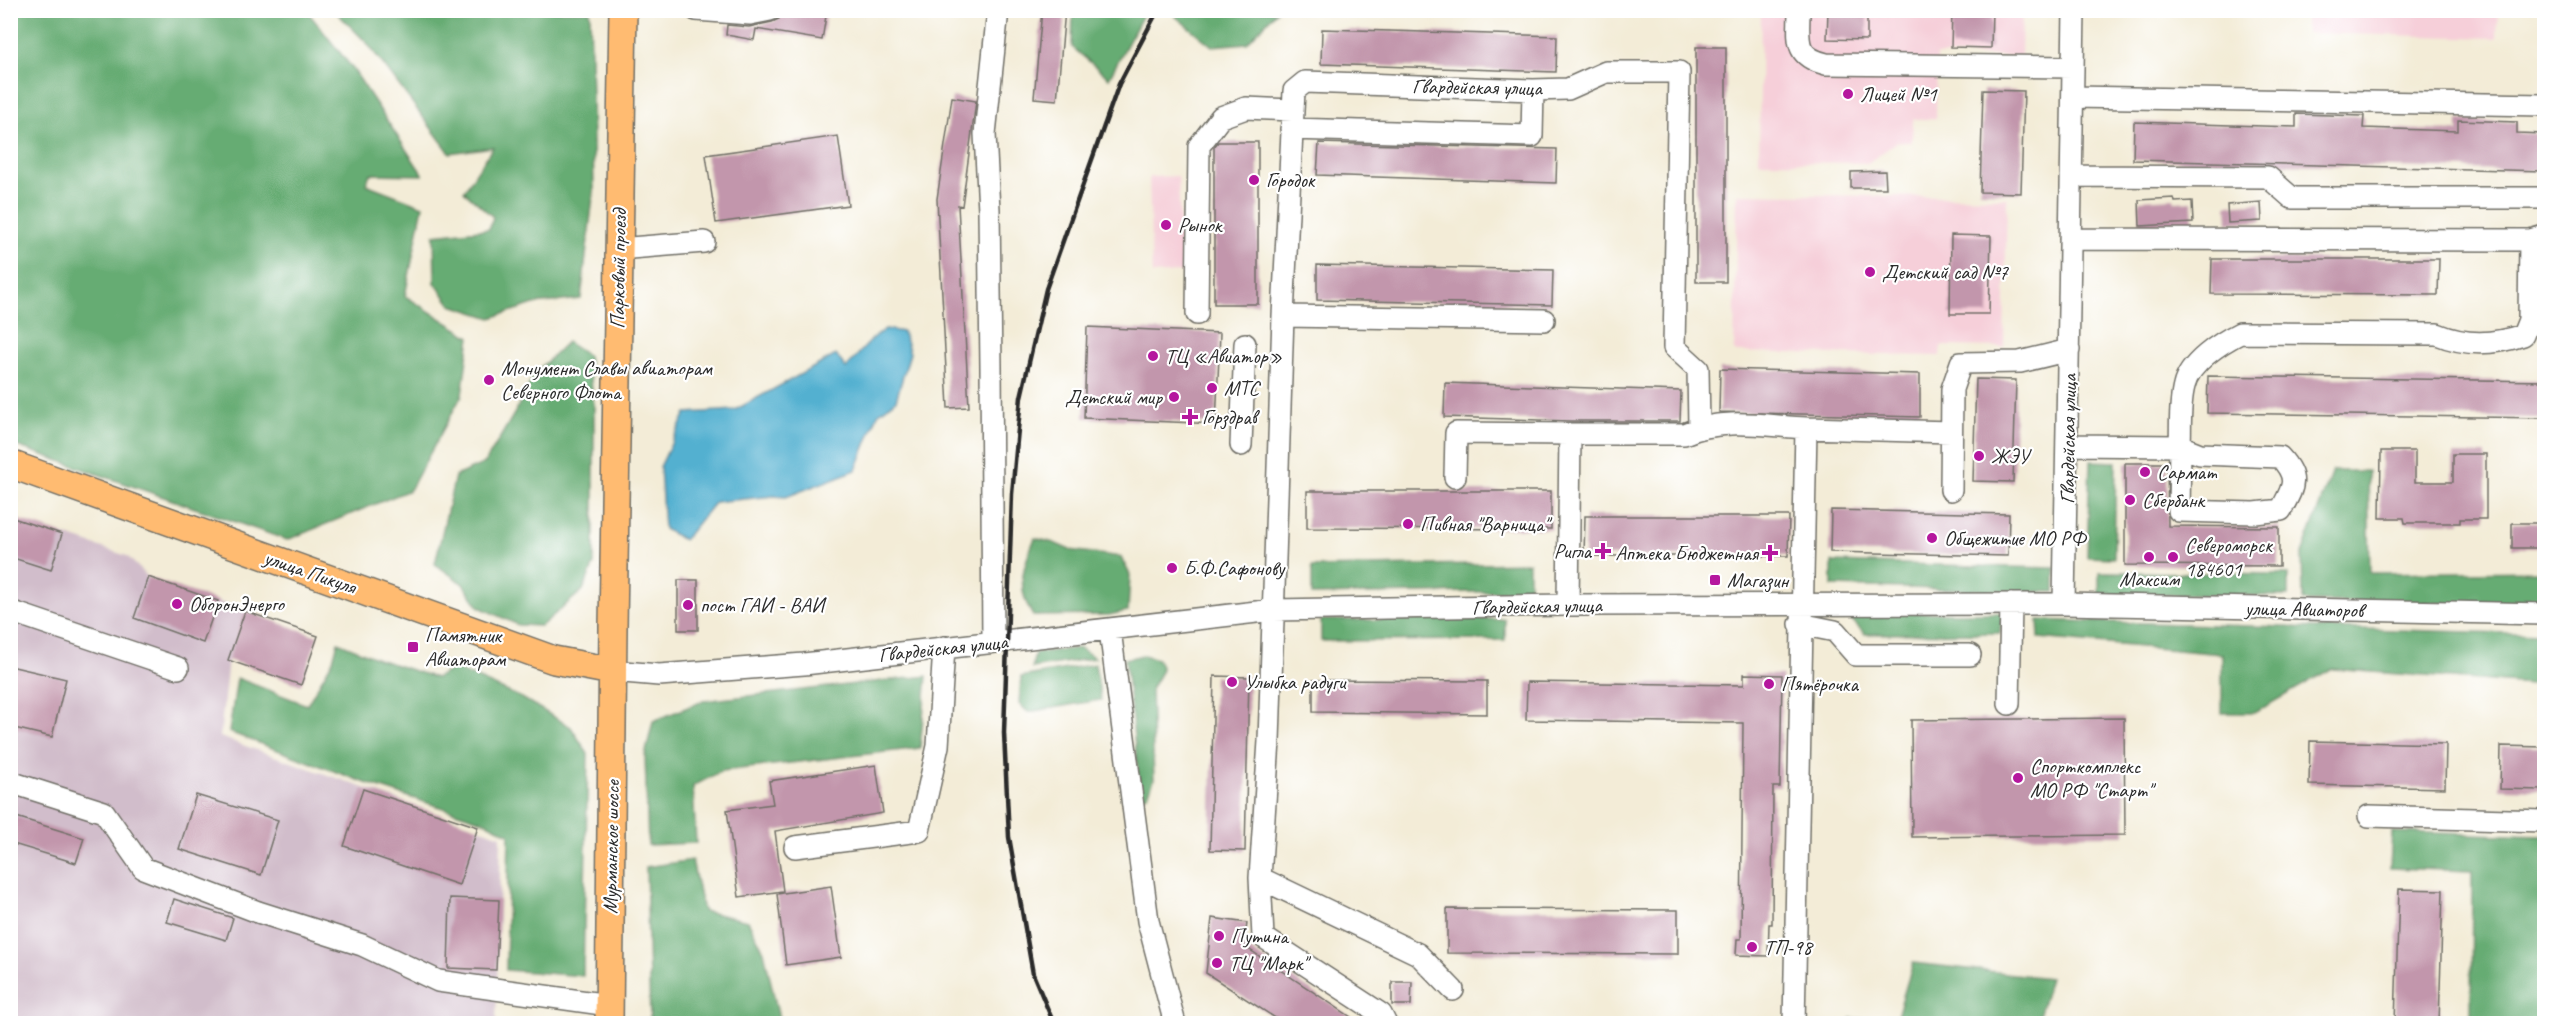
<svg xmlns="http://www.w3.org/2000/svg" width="2555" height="1034" font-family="Caveat,sans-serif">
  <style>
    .built { fill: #f6cfd9 }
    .industrial { fill: #d1bdcb }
    .forest { fill: #66ac73; stroke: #486c4f; stroke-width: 1.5 }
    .water { fill: #52b0d0; stroke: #3e6e7e; stroke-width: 1.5 }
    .building { fill: #c296ac }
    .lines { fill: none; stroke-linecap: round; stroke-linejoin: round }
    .minor-casing { stroke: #716f67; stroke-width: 24 }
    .major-casing { stroke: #716f67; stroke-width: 30 }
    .minor { stroke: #fff; stroke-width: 21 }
    .major { stroke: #ffbb71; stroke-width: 27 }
    .rail { stroke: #2b2b2b; stroke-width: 4.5 }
    .poi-dot { fill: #b5179e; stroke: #fff; stroke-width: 2 }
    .labels { text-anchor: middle; stroke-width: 4.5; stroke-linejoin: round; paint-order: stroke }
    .street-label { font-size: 21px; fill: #2b2b2b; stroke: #fff }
    .poi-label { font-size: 21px; fill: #2b2b2b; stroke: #fff; text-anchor: start }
  </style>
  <rect width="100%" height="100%" fill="#fff"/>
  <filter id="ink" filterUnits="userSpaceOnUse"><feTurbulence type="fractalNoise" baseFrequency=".0167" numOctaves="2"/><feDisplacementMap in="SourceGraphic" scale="12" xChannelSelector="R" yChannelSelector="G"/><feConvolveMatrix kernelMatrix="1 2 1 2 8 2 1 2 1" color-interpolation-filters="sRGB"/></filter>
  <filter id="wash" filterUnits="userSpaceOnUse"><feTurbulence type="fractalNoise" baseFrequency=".008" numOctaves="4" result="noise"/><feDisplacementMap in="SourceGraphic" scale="24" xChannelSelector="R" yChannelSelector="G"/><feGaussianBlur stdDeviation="1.35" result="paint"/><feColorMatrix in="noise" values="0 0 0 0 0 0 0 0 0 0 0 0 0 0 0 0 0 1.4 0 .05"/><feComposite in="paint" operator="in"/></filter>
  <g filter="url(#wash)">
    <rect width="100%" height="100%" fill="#f3ecd7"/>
    <!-- built -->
    <path class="built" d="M1761,11H2022L2021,56L1937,55L1936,119H1913L1912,142H1897L1868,163L1759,162Z
      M2306,11H2498L2497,38L2306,33Z
      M1178,176L1182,272L1152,274L1149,177Z
      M1737,194L2007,198L2004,347L1941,346L1940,356L1734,352Z"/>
    <!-- industrial -->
    <path class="industrial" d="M10,517L127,556L148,577L245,611L228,660L220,737L501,836L496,1023H11Z"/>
    <!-- forest -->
    <path class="forest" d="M11,10L307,11L353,69L423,175L370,174L366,184L423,206L405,296L470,337L462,395L410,490L287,540L11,444Z
      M335,11H590L594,188L581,299L534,304L491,318L451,305L435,283L434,235L489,229L493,217L464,191L493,147L450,153L367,43Z
      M1073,11H1145L1109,78L1072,47Z
      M1177,11V10L1277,11L1247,43L1212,46L1175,16Z
      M567,342L588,356L594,405V564L583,590L541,626L518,625L479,607L463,584L435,564L455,476L485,463L514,414L535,373Z
      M2090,461L2116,462L2114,558L2087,557Z
      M2332,471H2368L2370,573L2544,571V605L2303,601L2302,554Z
      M1035,538L1054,543L1070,550L1121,557L1130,575L1128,611L1109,615L1033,616C1015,588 1023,566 1035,538Z
      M1832,562L2055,568V592L1832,586Z
      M1529,563V591L1312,595V567Z
      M2099,572L2288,574V596L2099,594Z
      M1844,612L2002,613L2000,633L1865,634Z
      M1505,619V640L1321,641V620Z
      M2038,620L2544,634V685L2331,669L2254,713H2222V654L2039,638Z
      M338,642L378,659L436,678L454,668L522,698L571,727L588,754L583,976L506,970L509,834L483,821L366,783L229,732L237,678L307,705L333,660Z
      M1080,648L1095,658L1032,668L1035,653Z
      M1143,655L1158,659L1162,670L1151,689L1154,780L1148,795L1141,797L1125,659Z
      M1095,664L1101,700L1028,712L1019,704L1021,677Z
      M927,676L920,748L722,771L693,786L696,843L648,845L645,756L653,721L703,701Z
      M2392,832L2544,836V1023H2471L2472,871L2390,868Z
      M692,860L703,911L748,921L764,951L780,1023L653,1024L650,1020L646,867Z
      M1913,963L2050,978L2037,1023H1851V1018L1895,1023Z"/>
    <!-- water -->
    <path class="water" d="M885,329L903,332L910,353L896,400L878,414L856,470L786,497L774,496L715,502L684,540L664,529L660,467L686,413L735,410L836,355L846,368L872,339Z"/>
    <g id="blocks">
      <!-- building -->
      <path class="building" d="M782,10H827L822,40L756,29L754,40L726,35L727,25L749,27L772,22L779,19Z
        M1042,10H1065L1057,100L1034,98Z
        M1828,10H1867V40L1827,39Z
        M1952,10H1992L1991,48L1951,47Z
        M1322,29L1557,36L1556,72L1321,64Z
        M1696,47H1726V282H1696Z
        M1983,90L2024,91L2021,193L1980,192Z
        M952,97L976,101L962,206L958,205L969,407L948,408L937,199Z
        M2296,114L2364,116L2363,128L2458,131V120L2517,122V133L2544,134V171L2133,160L2134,122L2296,127Z
        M838,136L848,205L716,223L706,155Z
        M1218,142H1258V304H1214V147Z
        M1319,143L1557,149L1556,183L1317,175Z
        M1885,171L1886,188H1851V172Z
        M2174,198L2175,202L2192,201L2193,223L2140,226L2139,200Z
        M2261,202L2262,221L2228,223L2227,205Z
        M1951,235L1991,236L1989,314H1950Z
        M2212,259H2439L2438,295L2211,294Z
        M1317,265L1553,270L1552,305L1317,300Z
        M1087,327L1220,333L1216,424L1084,418Z
        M1720,369L1920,374V417L1719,412Z
        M2208,376L2544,381V418L2207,413Z
        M1976,379L2016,380L2013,482L1973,481Z
        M1445,383L1681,391L1680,421H1570L1444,417Z
        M2381,451H2415V482H2453V454H2486V519H2460V523H2405L2404,518H2380Z
        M2125,463H2167L2168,526L2279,527V566L2125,565Z
        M1307,491H1551V529L1307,528Z
        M1831,510L2009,514L2008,556L1830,552Z
        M1585,516H1789L1788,556H1584Z
        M10,517L62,534L51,570L10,557Z
        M2512,523H2544V548H2512Z
        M148,577L218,601L203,643L134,618Z
        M678,580H698V630H678Z
        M245,611L318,636L301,685L228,660Z
        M10,666L66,679L52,737L10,727Z
        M1744,674L1782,675L1780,787H1773L1772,924H1769L1768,956L1736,955L1737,939H1741L1743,723L1526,720L1527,682L1744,685Z
        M1214,676L1249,677L1245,851L1210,850Z
        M1313,680L1487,681V714L1313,712Z
        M2124,718L2125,835L1912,837L1911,720Z
        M2310,741L2446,744L2445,788L2309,785Z
        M2501,746L2544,747V790L2500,789Z
        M876,765L883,813L775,831L783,891L739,897L727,810L773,804L769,781Z
        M363,789L478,827L459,885L344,846Z
        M196,795L278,820L261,875L179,849Z
        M10,815L84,838L76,863L10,843Z
        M831,886L841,957L786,965L777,894Z
        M2399,889L2443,890L2439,1023H2395Z
        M450,898L499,900L496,970L448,968Z
        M174,899L233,918L226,940L167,922Z
        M1447,909L1678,910V954L1447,953Z
        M1212,918L1247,923L1244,946L1360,1023H1283L1206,973Z
        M1392,982H1412L1411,1005H1392Z"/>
    </g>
  </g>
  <g filter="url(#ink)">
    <use href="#blocks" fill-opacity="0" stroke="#716f67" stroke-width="1.5"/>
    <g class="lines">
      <defs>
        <path id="minor" d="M696,10L750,14L770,10
          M1799,10C1799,39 1793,56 1826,64L2073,67
          M2073,97L2544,105
          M1291,129L1532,136L1533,90
          M2071,176L2268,177L2292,198H2544
          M2070,239L2530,240
          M618,249L704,242
          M1197,314L1199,146L1221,117L1246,108L1292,110
          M1283,316L1544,320
          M1241,445L1245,344
          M2068,445L2180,446C2181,427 2179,405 2184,386C2189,363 2220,343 2240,333L2437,334C2466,346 2493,345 2523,335L2529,320L2530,240L2544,236
          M2180,446L2200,454L2280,457C2300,479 2293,487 2281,510L2255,513L2179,511Z
          M1455,477L1456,433L1570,434
          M1951,490L1952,389L1961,363L2020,362L2069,350
          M2064,604L2074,10
          M1568,605L1570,434H1684C1721,417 1766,426 1806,428
          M10,611L178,668
          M1800,624L1835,631L1856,655H1970
          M1110,630L1148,921L1175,1024
          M993,642L991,367L989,210L985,134L998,10
          M612,671L659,675L804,664L1274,610L1568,605L2064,604L2544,614
          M2009,704L2011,604
          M10,782L104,812L143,868L258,912L362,945L438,981L609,1005
          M2369,816L2544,821
          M795,847L919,831L938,746L944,647
          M1260,878L1418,954L1453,990
          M1386,1024L1381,1014L1263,937L1260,878L1269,741L1283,316L1294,91L1305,82L1533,90L1568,89L1606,72H1679L1674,347L1698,369L1699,427
          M1794,1024L1806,428L1951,432"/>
        <path id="major" d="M10,464L554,660L612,671
          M609,1024L613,627L623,10"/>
      </defs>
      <!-- minor casing -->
      <use href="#minor" class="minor-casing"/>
      <!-- major casing -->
      <use href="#major" class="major-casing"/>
      <!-- minor -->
      <use href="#minor" class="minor"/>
      <!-- major -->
      <use href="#major" class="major"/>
      <!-- rail -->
      <path class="rail" d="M1054,1024L1033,974L1009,837L1004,733L1012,494L1021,397L1046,289L1080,193L1119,84L1158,10"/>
    </g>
  </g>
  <!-- markers -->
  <g class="poi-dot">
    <circle cx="1848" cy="94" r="6"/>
    <circle cx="1254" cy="180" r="6"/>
    <circle cx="1166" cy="225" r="6"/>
    <circle cx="1870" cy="272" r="6"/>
    <circle cx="1153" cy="356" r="6"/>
    <circle cx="489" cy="380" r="6"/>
    <circle cx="1212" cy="388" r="6"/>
    <circle cx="1174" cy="397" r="6"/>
    <path d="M1187 408h6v6h6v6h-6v6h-6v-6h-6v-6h6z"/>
    <circle cx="1979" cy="456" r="6"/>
    <circle cx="2145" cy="472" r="6"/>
    <circle cx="2130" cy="500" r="6"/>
    <circle cx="1408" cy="524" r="6"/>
    <circle cx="1932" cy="538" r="6"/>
    <path d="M1600 542h6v6h6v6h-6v6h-6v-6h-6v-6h6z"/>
    <path d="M1767 544h6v6h6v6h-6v6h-6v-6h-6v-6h6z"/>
    <circle cx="2149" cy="557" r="6"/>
    <circle cx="2173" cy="557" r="6"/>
    <circle cx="1172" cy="568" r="6"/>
    <rect x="1709" y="574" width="12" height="12" rx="3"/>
    <circle cx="177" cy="604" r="6"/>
    <circle cx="688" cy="605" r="6"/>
    <rect x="407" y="641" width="12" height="12" rx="3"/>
    <circle cx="1232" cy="682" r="6"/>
    <circle cx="1769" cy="684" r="6"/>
    <circle cx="2018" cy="778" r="6"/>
    <circle cx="1219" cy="936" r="6"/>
    <circle cx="1752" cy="947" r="6"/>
    <circle cx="1217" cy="963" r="6"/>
  </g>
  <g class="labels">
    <!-- street labels -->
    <g class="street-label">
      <text transform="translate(1477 87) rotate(1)" y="7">Гвардейская улица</text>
      <text transform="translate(618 269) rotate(-89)" y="7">Парковый проезд</text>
      <text transform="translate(2068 439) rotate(-89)" y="7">Гвардейская улица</text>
      <text transform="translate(310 572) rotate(19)" y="7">улица Пикуля</text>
      <text transform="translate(1537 606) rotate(-1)" y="7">Гвардейская улица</text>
      <text transform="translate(2304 609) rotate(1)" y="7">улица Авиаторов</text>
      <text transform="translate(943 648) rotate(-6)" y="7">Гвардейская улица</text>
      <text transform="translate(611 847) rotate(-89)" y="7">Мурманское шоссе</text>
    </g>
    <!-- poi labels -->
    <g class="poi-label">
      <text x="1860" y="101">Лицей №1</text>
      <text x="1266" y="187">Городок</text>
      <text x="1178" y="232">Рынок</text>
      <text x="1882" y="279">Детский сад №7</text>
      <text x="1165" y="363">ТЦ «Авиатор»</text>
      <text x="501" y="375">Монумент Славы авиаторам<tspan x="501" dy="24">Северного Флота</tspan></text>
      <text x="1224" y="395">МТС</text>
      <text x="1162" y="404" text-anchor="end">Детский мир</text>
      <text x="1202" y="424">Горздрав</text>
      <text x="1991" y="463">ЖЭУ</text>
      <text x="2157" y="479">Сармат</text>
      <text x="2142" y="507">Сбербанк</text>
      <text x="1420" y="531">Пивная "Варница"</text>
      <text x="1944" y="545">Общежитие МО РФ</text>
      <text x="2185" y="552">Североморск<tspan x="2185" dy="24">184601</tspan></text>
      <text x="1591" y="558" text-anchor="end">Ригла</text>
      <text x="1758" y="560" text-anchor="end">Аптека Бюджетная</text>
      <text x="1184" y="575">Б.Ф.Сафонову</text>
      <text x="2149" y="586" text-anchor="middle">Максим</text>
      <text x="1727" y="587">Магазин</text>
      <text x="189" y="611">ОборонЭнерго</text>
      <text x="700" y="612">пост ГАИ - ВАИ</text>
      <text x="425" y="642">Памятник<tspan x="425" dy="24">Авиаторам</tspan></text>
      <text x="1244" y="689">Улыбка радуги</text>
      <text x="1781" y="691">Пятёрочка</text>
      <text x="2030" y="773">Спорткомплекс<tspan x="2030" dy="24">МО РФ "Старт"</tspan></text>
      <text x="1231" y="943">Путина</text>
      <text x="1764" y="954">ТП-98</text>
      <text x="1229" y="970">ТЦ "Марк"</text>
    </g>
  </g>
  <!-- margin -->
  <rect width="2555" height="1034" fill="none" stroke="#fff" stroke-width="36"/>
</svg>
